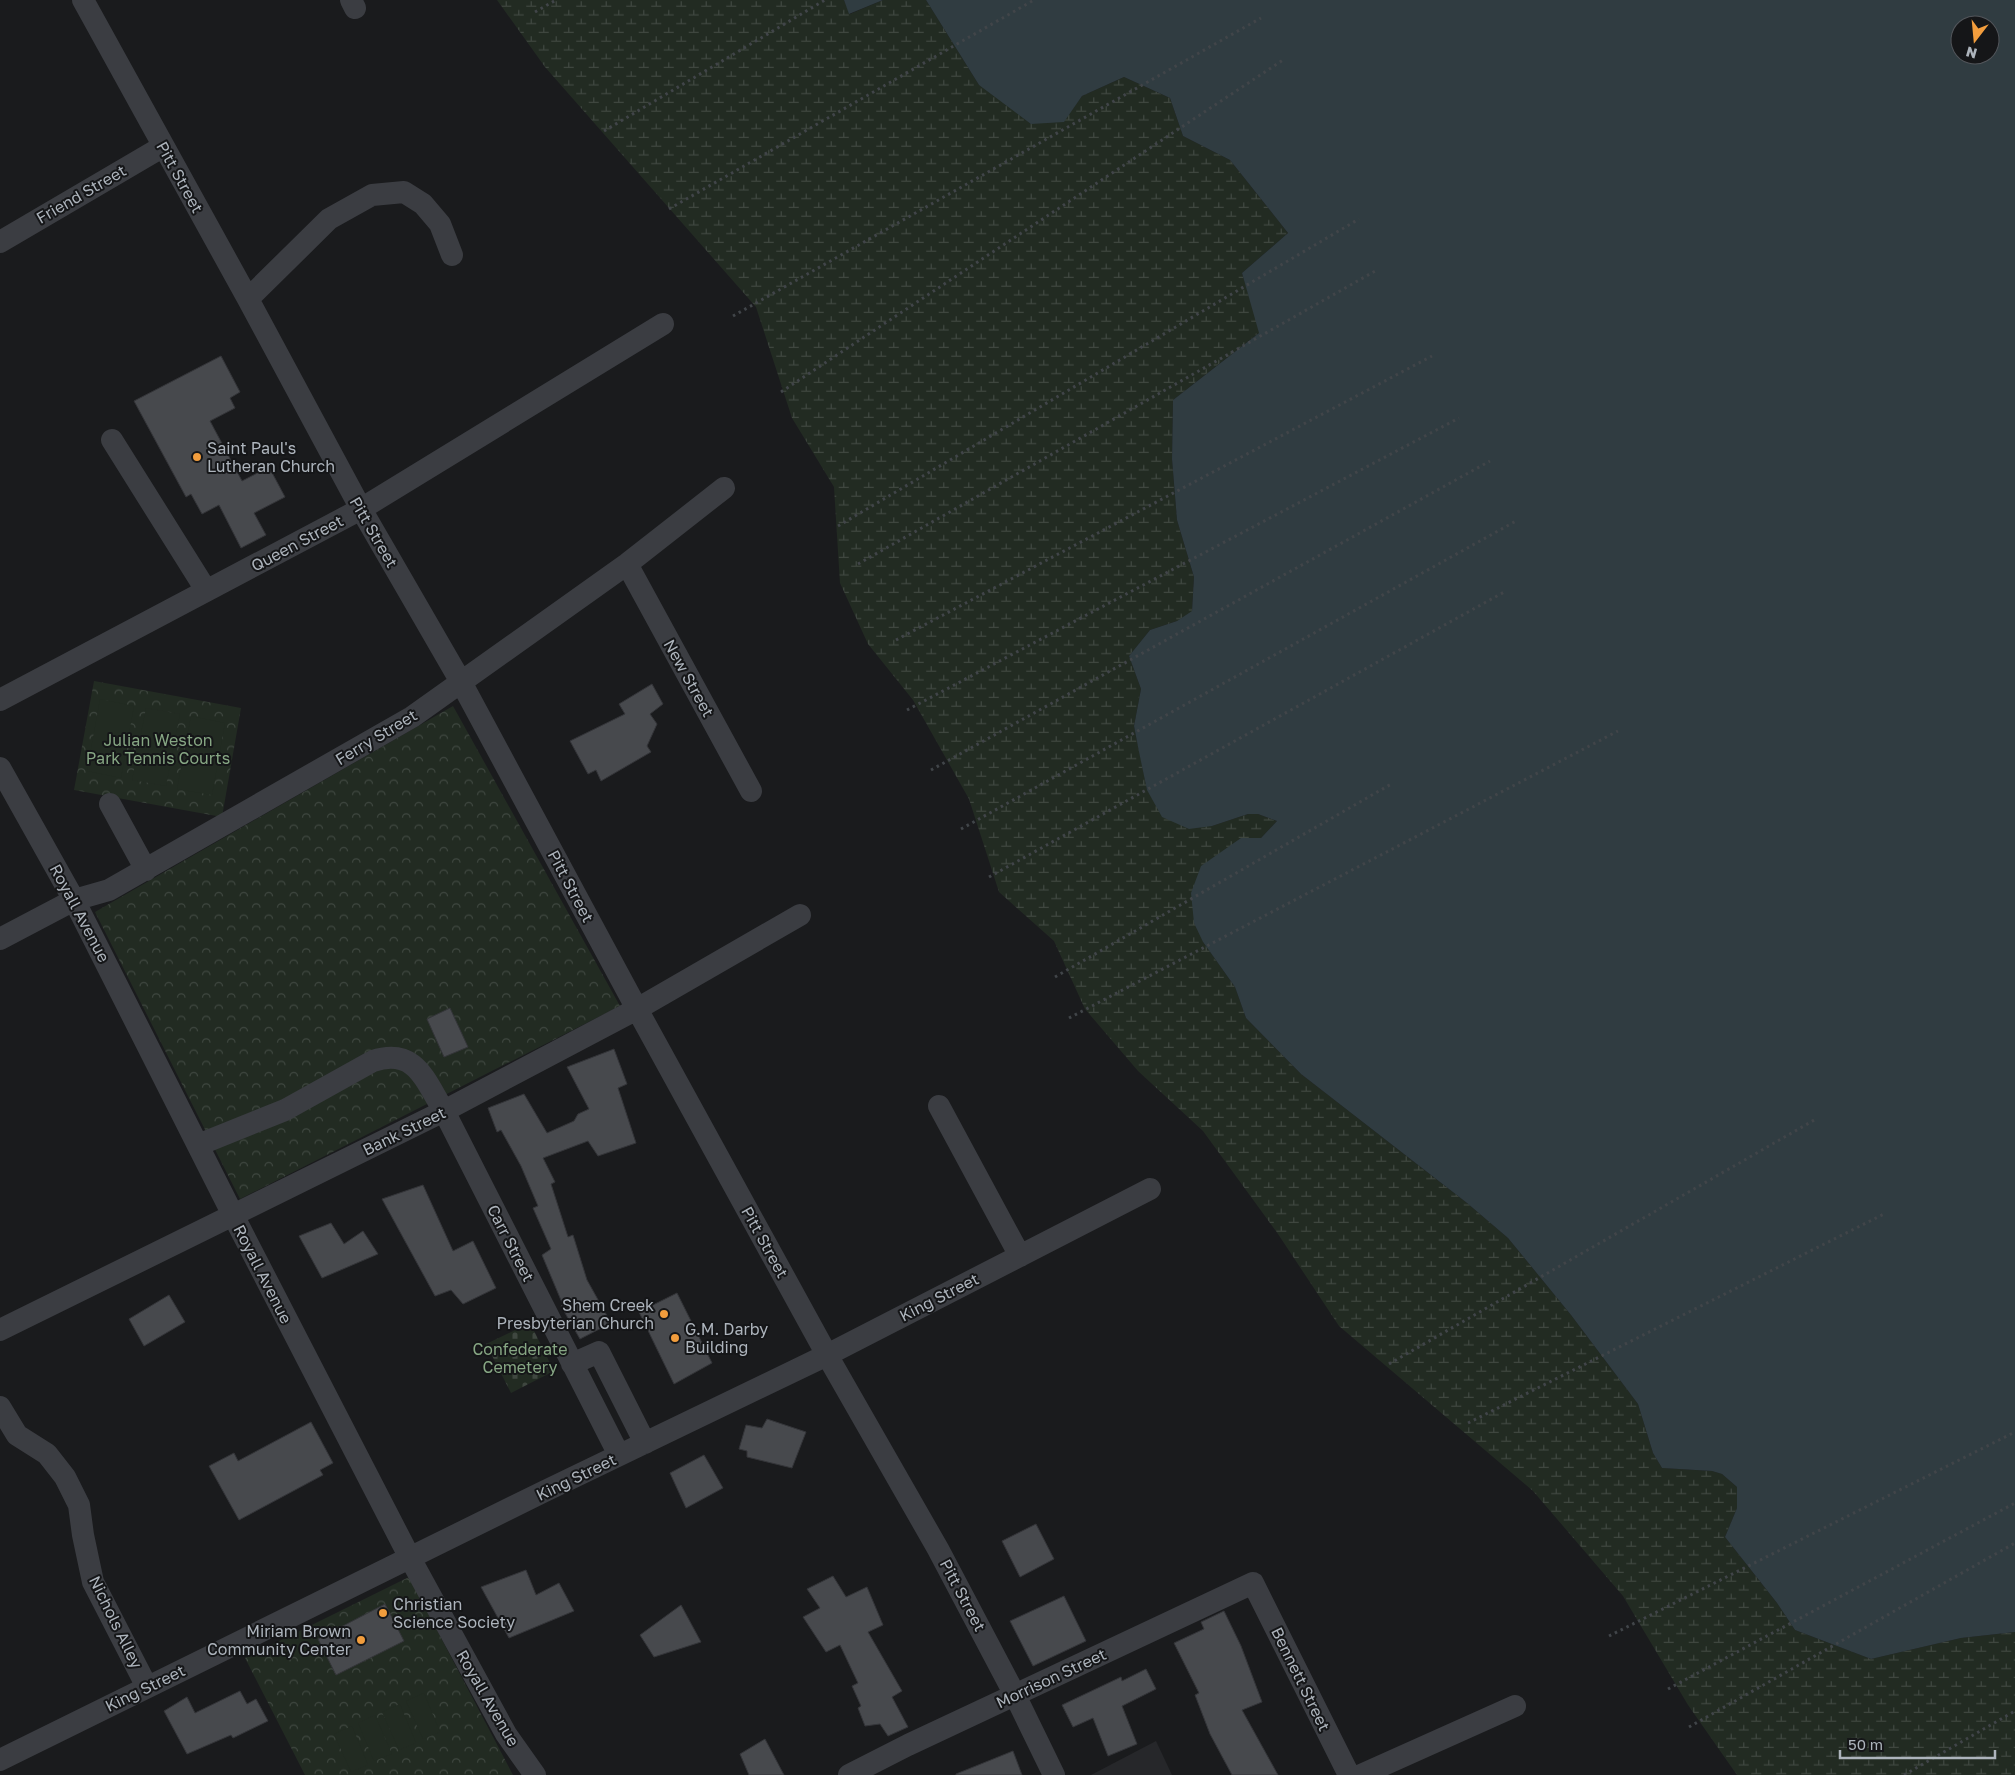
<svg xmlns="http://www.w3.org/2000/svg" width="2015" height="1775" font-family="'Golos Text',sans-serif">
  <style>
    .built { fill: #26272a }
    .forest { fill: url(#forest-crowns) }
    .wetland { fill: url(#wetland-marsh) }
    .cemetery { fill: url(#cemetery-stones) }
    .pitch { fill: #222b22 }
    .water { fill: #303c41; fill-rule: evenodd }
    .building { fill: #47494d; stroke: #343539 }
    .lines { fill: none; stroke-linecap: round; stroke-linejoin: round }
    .path { stroke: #414549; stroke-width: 3; stroke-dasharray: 2.5 4; stroke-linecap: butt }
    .minor { stroke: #3b3d42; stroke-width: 22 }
    .poi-dot { fill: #f29d3d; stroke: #151618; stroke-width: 2 }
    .labels { text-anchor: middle; stroke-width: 4; stroke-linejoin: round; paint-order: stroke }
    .street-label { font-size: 16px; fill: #adb4bc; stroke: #151618 }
    .poi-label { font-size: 16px; fill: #adb4bc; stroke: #151618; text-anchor: start }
    .park-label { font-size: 16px; fill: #87a784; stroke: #151618 }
  </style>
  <defs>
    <pattern id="forest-crowns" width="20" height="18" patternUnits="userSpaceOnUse" patternTransform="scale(1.25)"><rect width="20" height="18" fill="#222b22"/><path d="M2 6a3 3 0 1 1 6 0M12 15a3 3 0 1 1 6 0" fill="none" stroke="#3f4740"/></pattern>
    <pattern id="wetland-marsh" width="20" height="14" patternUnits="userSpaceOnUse" patternTransform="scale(1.25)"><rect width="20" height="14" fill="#222b22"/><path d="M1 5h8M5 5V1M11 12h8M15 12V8" fill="none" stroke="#3f4740"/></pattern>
    <pattern id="cemetery-stones" width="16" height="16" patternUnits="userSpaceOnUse" patternTransform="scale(1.25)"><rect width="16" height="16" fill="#222b22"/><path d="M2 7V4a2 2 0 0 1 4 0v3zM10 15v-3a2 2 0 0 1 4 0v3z" fill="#3f4740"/></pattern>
  </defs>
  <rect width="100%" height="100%" fill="#1a1b1d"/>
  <!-- built -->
  <path class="built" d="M1156,1741L1172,1775H1091Z"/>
  <!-- forest -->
  <path class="forest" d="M94,681L241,708L222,817L74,790Z
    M453,706L620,1006L240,1199L95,912Z
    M409,1577L513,1775H305L245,1658Z"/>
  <!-- wetland -->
  <path class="wetland" d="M497,0H844L850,14L883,0H926L979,85L1063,122L1082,96L1124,77L1170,98L1183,136L1230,160L1288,233L1242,273L1260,332L1173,400L1172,459L1177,520L1194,577L1192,612L1177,621L1150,630L1129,656L1141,689L1134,726L1147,789L1212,826L1248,814H1258L1277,821L1261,838H1241L1203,942L1235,987L1246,1018L1301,1074L1467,1203L1508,1238L1571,1315L1638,1404L1653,1453L1662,1468L1712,1471L1722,1474L1737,1487V1508L1725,1537L1777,1603L1795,1630L1871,1659L1961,1638L2015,1632V1775H1737L1688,1705L1623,1596L1533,1491L1339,1326L1278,1234L1203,1131L1138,1071L1085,1009L1054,941L999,892L969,799L913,700L868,644L840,583L834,487L792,418L756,307L545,67Z"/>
  <!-- cemetery -->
  <path class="cemetery" d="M530,1323L554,1371L511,1393L486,1344Z"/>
  <!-- pitch -->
  <path class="pitch" d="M100,699L134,706L121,778L87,771Z
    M146,708L180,714L166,786L132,780Z
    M191,716L225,723L212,795L177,789Z
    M424,1693L440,1732L423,1739L406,1701Z
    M400,1704L416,1743L399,1750L382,1712Z
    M375,1715L392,1754L374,1761L358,1723Z
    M352,1726L368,1765L351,1772L334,1734Z"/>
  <!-- water -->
  <path class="water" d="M844,0H883L849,14Z
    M926,0H2015V1632L1961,1638L1871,1659L1795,1630L1777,1603L1725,1537L1737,1508V1487L1722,1474L1712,1471L1662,1468L1653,1453L1638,1404L1571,1315L1508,1238L1467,1203L1301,1074L1246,1018L1235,987L1203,942L1194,923L1191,893L1201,866L1241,838H1261L1277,821L1258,814H1248L1212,826L1189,829L1162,817L1147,790L1139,752L1134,726L1141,689L1129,656L1150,630L1177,621L1192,611L1194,577L1177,520L1172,459L1173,400L1259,333L1242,273L1288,233L1230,160L1183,136L1170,98L1124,77L1082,96L1064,122L1031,124L979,85ZM1960,25H1990V55H1960Z"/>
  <!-- building -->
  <path class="building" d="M221,356L240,392L230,398L235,408L210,421L242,481L269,467L285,497L254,513L266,535L241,548L219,505L202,514L191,494L186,497L134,401Z
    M652,684L663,704L650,714L657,724L647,746L651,752L601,781L596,770L588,774L570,741L625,714L619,704Z
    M450,1008L468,1047L444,1057L427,1019Z
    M614,1049L627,1084L618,1088L636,1143L598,1156L588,1141L543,1158L555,1182L551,1184L568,1237L573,1235L587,1280L611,1323L580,1339L561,1306L563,1305L542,1255L551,1249L533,1208L538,1206L521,1166L501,1130L497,1132L488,1108L524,1094L547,1133L574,1121L578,1114L589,1109L567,1067Z
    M423,1185L453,1251L473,1241L496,1288L463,1304L451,1290L435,1296L382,1199Z
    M331,1223L344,1244L363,1231L378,1254L322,1278L299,1236Z
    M677,1293L712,1363L674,1384L639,1312Z
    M169,1295L185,1322L144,1346L129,1319Z
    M767,1419L806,1432L792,1468L747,1457V1451L739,1449L746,1425L762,1428Z
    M311,1422L333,1463L320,1470L323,1475L239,1520L209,1466L234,1453L238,1461Z
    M704,1455L723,1488L686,1508L670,1473Z
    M1036,1524L1054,1559L1020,1577L1002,1541Z
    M526,1570L536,1595L559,1583L574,1611L509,1638L481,1587Z
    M833,1576L846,1597L867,1587L883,1625L868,1632L902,1691L892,1697L908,1727L888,1736L880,1724L865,1726L858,1708L861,1706L852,1686L858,1683L840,1645L826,1652L803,1617L820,1608L807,1589Z
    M1064,1596L1086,1641L1033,1666L1010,1621Z
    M385,1604L404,1641L336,1675L318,1639Z
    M681,1605L701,1642L654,1657L640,1635Z
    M1224,1611L1241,1646L1262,1702L1242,1710L1278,1775H1232L1210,1734L1195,1695L1199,1693L1174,1643L1204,1629L1201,1622Z
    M1146,1669L1156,1689L1122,1706L1137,1744L1108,1756L1093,1718L1073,1727L1062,1705L1121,1677L1122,1681Z
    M240,1691L247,1704L256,1699L268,1721L233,1738L231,1735L187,1754L164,1711L187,1697L195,1713Z
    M765,1739L784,1775H749L740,1754Z
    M1013,1751L1022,1775H956V1774Z"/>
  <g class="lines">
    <!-- path -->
    <path class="path" d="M535,12L556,0
      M604,131L825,0
      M669,209L1034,0
      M733,316L1261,18
      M781,392L1283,60
      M838,526L1359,219
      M858,564L1377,270
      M896,640L1432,356
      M907,710L1459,418
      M931,770L1490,461
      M961,829L1516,521
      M989,877L1506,591
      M1055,977L1393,783
      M1069,1018L1618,731
      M1389,1364L1816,1119
      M1468,1423L1884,1214
      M1609,1636L2015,1432
      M1668,1689L2015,1503
      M1689,1727L2015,1543
      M1904,1775L2015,1711"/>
    <!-- minor -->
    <path class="minor" d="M83,0L248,299L361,509L461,682L637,1009L827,1355L938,1549L1015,1695L1054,1775
      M351,0L355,8
      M0,242L162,147
      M248,299L329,219L372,195L404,192L423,204L440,224L452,255
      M112,440L206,590
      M627,564L751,791
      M0,700L361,509L663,324
      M0,768L74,900L233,1215L410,1558L506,1734L535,1775
      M110,804L146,870
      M0,939L74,900L109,890L412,717L627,564L724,488
      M939,1106L1020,1256
      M198,1145L285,1110L373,1061C416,1047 425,1081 444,1111L619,1455
      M0,1330L444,1111L637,1009L800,915
      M572,1364L599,1352L645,1443
      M0,1407L17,1435L47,1454L65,1477L79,1505L83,1535L93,1582L147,1687
      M0,1760L543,1492L827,1355L1150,1189
      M849,1775L908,1745L1253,1583L1349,1775
      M1361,1775L1515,1706"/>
  </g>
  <!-- markers -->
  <g class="poi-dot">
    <circle cx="197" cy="457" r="5"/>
    <circle cx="664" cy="1314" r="5"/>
    <circle cx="675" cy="1338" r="5"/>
    <circle cx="383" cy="1613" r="5"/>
    <circle cx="361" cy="1640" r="5"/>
  </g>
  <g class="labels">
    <!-- street labels -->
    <g class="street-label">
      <text transform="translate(180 177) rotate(61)" y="6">Pitt Street</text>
      <text transform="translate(81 194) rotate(-30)" y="6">Friend Street</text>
      <text transform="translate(374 532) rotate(60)" y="6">Pitt Street</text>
      <text transform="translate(297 543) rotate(-28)" y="6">Queen Street</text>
      <text transform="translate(689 678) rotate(61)" y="6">New Street</text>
      <text transform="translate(376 737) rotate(-31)" y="6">Ferry Street</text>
      <text transform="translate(571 886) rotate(62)" y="6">Pitt Street</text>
      <text transform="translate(80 913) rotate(62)" y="6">Royall Avenue</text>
      <text transform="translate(404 1131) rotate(-26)" y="6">Bank Street</text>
      <text transform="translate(765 1242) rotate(61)" y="6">Pitt Street</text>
      <text transform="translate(511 1243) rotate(63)" y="6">Carr Street</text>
      <text transform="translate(263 1274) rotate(63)" y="6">Royall Avenue</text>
      <text transform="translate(939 1297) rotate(-27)" y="6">King Street</text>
      <text transform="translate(576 1477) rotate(-26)" y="6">King Street</text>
      <text transform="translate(963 1595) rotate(62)" y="6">Pitt Street</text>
      <text transform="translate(116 1622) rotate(64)" y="6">Nichols Alley</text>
      <text transform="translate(1051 1678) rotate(-25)" y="6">Morrison Street</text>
      <text transform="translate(1301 1679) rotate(64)" y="6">Bennett Street</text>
      <text transform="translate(145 1688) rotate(-26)" y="6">King Street</text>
      <text transform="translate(488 1698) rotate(60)" y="6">Royall Avenue</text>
    </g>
    <!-- poi labels -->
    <g class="poi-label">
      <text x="207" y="454">Saint Paul's<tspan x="207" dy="18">Lutheran Church</tspan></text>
      <text x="654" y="1311" text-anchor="end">Shem Creek<tspan x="654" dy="18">Presbyterian Church</tspan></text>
      <text x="685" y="1335">G.M. Darby<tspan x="685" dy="18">Building</tspan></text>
      <text x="393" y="1610">Christian<tspan x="393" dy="18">Science Society</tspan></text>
      <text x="351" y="1637" text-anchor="end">Miriam Brown<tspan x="351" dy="18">Community Center</tspan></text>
    </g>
    <!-- park labels -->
    <g class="park-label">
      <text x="158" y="746">Julian Weston<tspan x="158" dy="18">Park Tennis Courts</tspan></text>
      <text x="520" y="1355">Confederate<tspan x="520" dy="18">Cemetery</tspan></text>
    </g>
  </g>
  <!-- north arrow -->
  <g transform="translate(1975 40) rotate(196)"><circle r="24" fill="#151618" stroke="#52555a"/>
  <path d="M0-4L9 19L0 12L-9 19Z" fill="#f29d3d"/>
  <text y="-8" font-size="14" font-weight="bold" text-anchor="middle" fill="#adb4bc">N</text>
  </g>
  <!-- scale -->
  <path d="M1840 1750v8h155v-8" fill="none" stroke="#adb4bc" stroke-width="2.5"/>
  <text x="1848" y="1750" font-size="15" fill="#adb4bc" stroke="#151618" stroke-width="4" paint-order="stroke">50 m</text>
</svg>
